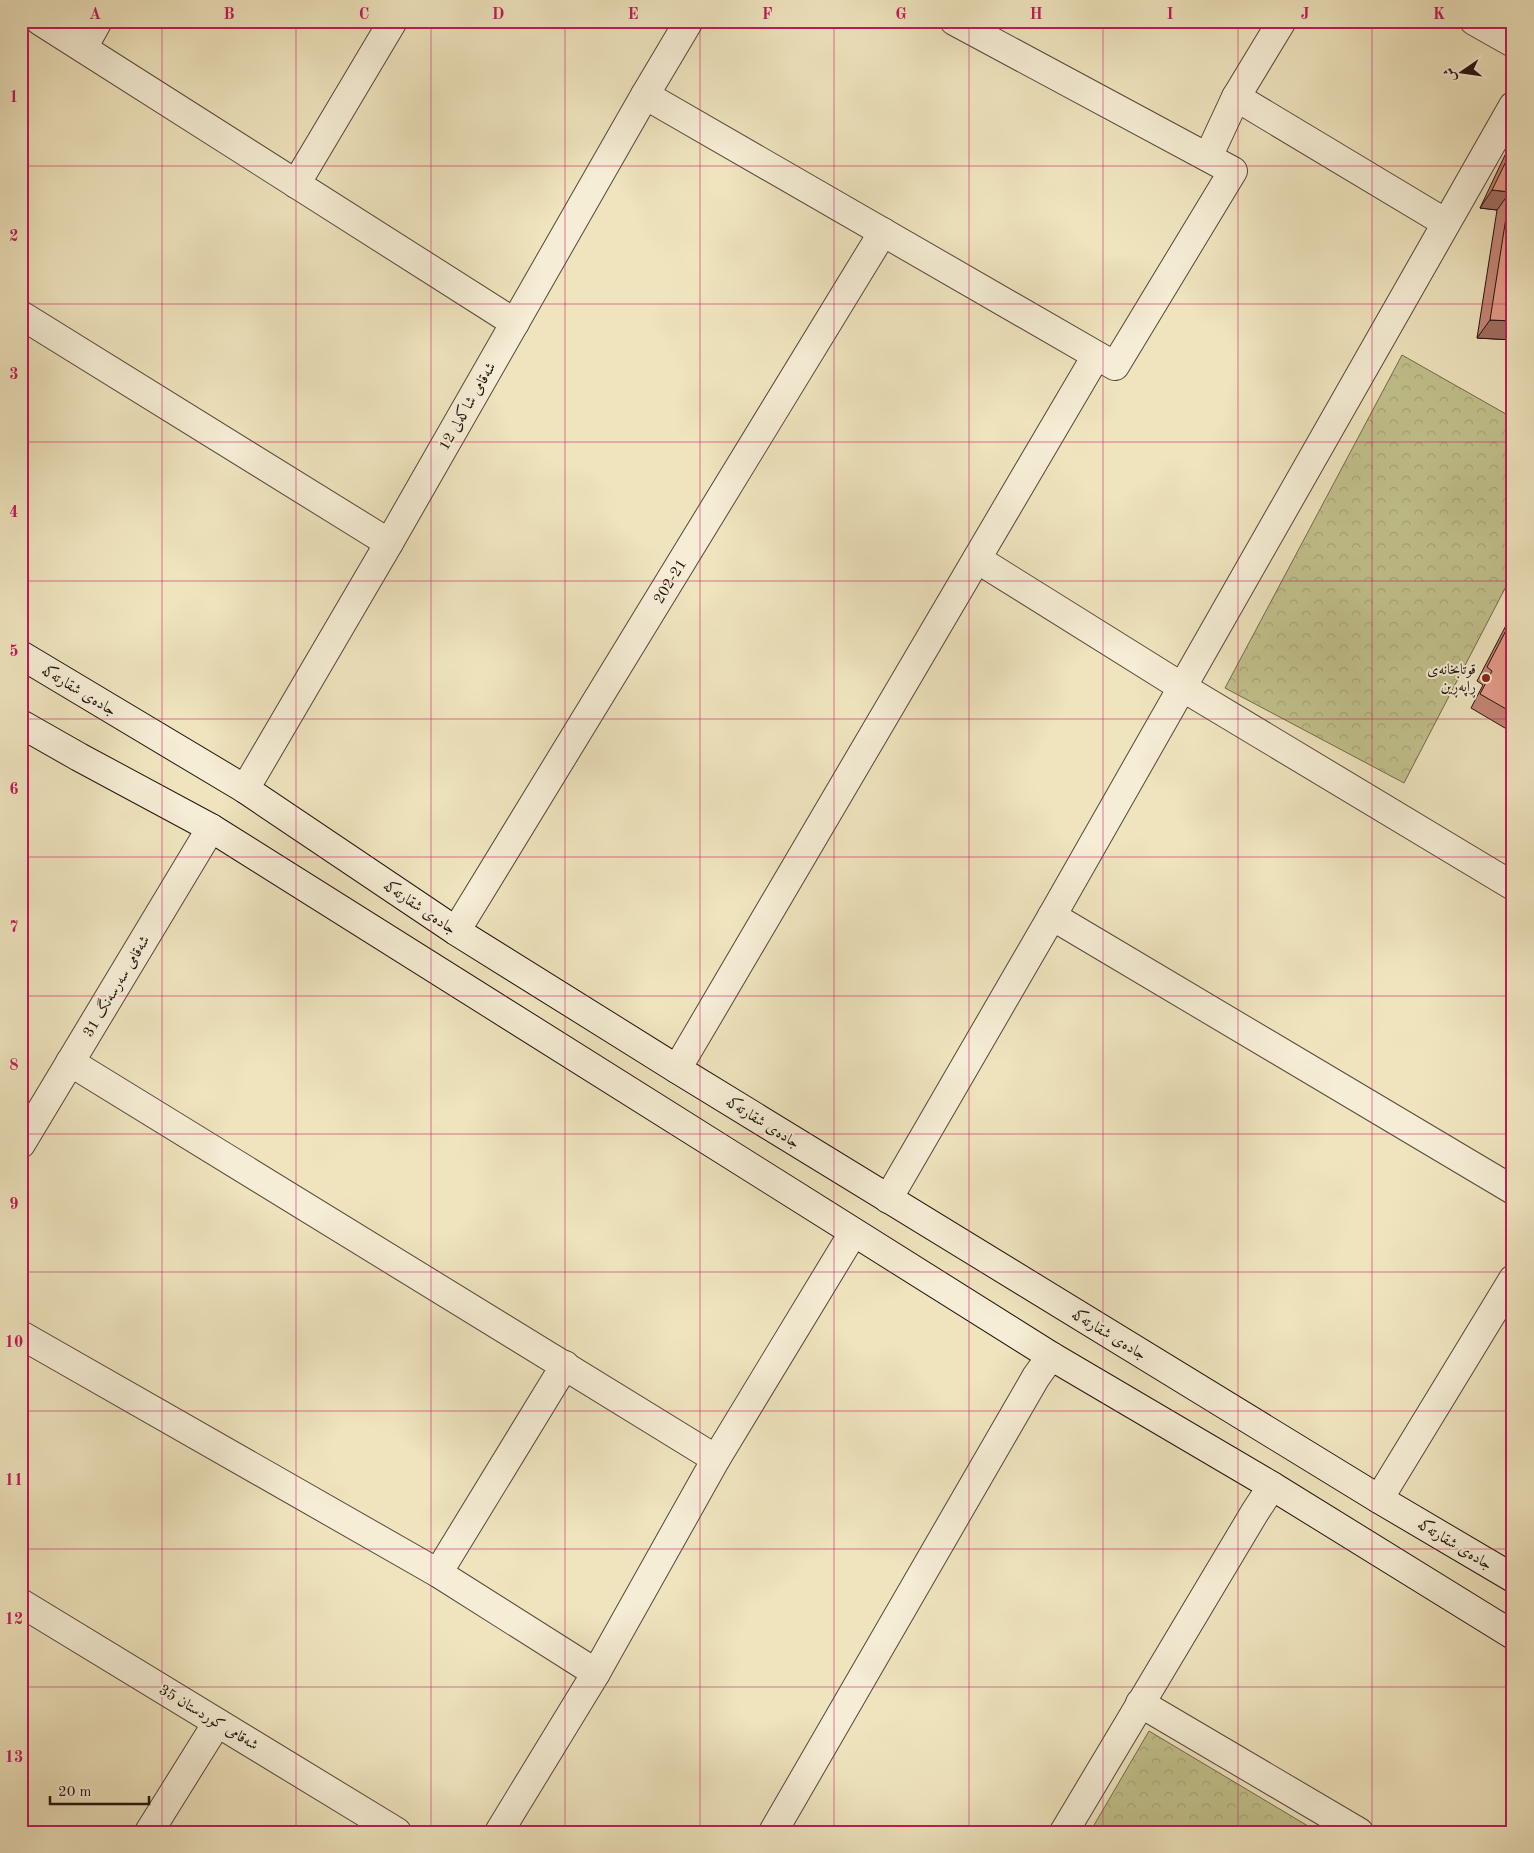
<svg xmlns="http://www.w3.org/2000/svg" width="1534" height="1853" font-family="'Old Standard TT',Amiri,serif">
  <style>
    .park { fill: url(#park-crowns); stroke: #726a4c }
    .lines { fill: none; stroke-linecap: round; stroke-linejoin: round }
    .minor-casing { stroke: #554739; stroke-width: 30 }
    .tertiary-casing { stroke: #554739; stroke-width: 30 }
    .secondary-casing { stroke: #22130d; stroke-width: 30 }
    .minor { stroke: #f5edd5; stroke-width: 28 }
    .tertiary { stroke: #f5edd5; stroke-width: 28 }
    .secondary { stroke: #f5edd5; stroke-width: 28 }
    .wall { fill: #c68778; stroke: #22130d }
    .shaded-wall { fill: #a16e61; stroke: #22130d }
    .building { fill: #e69d8b; stroke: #22130d }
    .grid { fill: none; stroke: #c2185b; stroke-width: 1; stroke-opacity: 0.55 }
    .poi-dot { fill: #8f2418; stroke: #f5edd5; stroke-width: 2 }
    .labels { text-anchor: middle; stroke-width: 4; stroke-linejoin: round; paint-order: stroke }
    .street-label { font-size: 15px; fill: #22130d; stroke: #f5edd5 }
    .poi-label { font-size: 15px; fill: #22130d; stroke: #f5edd5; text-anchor: end }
    .neatline { fill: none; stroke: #c2185b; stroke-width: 2 }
    .grid-label { font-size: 16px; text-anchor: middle; font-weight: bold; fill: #c2185b }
  </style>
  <defs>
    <pattern id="park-crowns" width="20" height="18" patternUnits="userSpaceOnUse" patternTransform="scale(1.25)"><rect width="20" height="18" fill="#c1c18c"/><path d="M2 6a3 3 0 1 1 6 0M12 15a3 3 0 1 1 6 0" fill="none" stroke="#a6a578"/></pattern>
  </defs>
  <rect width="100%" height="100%" fill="#efe4be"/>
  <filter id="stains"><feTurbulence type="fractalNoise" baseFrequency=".004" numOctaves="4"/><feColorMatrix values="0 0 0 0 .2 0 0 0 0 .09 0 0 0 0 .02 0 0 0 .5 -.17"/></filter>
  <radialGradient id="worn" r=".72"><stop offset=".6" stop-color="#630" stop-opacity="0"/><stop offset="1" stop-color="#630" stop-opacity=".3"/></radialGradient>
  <!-- park -->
  <path class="park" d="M1402,355L1513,418V573L1404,783L1225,688Z
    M1149,1731L1318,1832H1090Z"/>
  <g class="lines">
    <defs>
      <g id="minor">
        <path d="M40,21L515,323"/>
        <path d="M1474,21L1513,43"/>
        <path d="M83,48L98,21"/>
        <path d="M645,95L1115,366L1233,171L954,21"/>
        <path d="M1236,97L1446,223"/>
        <path d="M1208,157L1236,97L1282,21"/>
        <path d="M296,184L393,21"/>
        <path d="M21,315L389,543"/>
        <path d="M977,559L1182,687L1513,886"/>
        <path d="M1052,916L1513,1190"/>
        <path id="s1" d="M456,931L883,232"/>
        <path d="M70,1062L716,1459"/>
        <path d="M677,1069L1096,356"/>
        <path d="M888,1199L1052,916L1513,106"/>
        <path d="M21,1335L438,1573L596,1673"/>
        <path d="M1379,1499L1513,1279"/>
        <path d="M438,1573L565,1365"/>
        <path d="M21,1603L397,1832"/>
        <path d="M1140,1703L1359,1832"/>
        <path d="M149,1832L217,1723"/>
        <path d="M499,1832L596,1673L716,1459L853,1233"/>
        <path d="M773,1832L1036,1377L1051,1356"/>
        <path d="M1064,1832L1255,1512L1272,1486"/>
      </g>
      <path id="tertiary" d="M245,789L389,543L645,95L689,21
        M21,1144L211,828"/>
      <path id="secondary" d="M21,655L245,789L456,931L677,1069L1379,1499L1513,1578
        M21,724L79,757L211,828L1051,1356L1272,1486L1513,1635"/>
    </defs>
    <!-- minor casing -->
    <use href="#minor" class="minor-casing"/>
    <!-- tertiary casing -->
    <use href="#tertiary" class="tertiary-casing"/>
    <!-- secondary casing -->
    <use href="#secondary" class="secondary-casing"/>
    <!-- minor -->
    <use href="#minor" class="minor"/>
    <!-- tertiary -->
    <use href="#tertiary" class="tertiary"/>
    <!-- secondary -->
    <use href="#secondary" class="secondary"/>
  </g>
  <!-- wall -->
  <path class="wall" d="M1513,144V340L1477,338L1497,210L1480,208L1505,155Z
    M1513,612V731H1510L1471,708L1483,685L1477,681Z"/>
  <!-- shaded-wall -->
  <path class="shaded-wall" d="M1492,190L1510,192L1497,210L1480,208Z
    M1490,320L1513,321V340L1477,338Z"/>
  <!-- building -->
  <path class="building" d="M1513,147V321L1490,320L1510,192L1492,190Z
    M1513,617V713L1480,694L1492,671L1487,667Z"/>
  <!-- grid -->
  <path class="grid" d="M162,21V1832M296,21V1832M431,21V1832M565,21V1832M700,21V1832M834,21V1832M969,21V1832M1103,21V1832M1238,21V1832M1372,21V1832M21,166H1513M21,304H1513M21,442H1513M21,581H1513M21,719H1513M21,857H1513M21,996H1513M21,1134H1513M21,1272H1513M21,1411H1513M21,1549H1513M21,1687H1513"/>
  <!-- markers -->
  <circle class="poi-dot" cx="1486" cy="678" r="5"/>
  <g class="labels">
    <!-- street labels -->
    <g class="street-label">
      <text transform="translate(467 406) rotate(-60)" y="5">شەقامی شاکەلی 12</text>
      <text dy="5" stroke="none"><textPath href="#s1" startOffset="410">202-21</textPath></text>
      <text transform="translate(79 690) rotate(31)" y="5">جادەی شقارتەکە</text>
      <text transform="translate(420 907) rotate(34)" y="5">جادەی شقارتەکە</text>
      <text transform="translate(116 986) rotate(-59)" y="5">شەقامی سەرسەنگ 31</text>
      <text transform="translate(763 1122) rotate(32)" y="5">جادەی شقارتەکە</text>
      <text transform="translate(1109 1334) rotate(31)" y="5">جادەی شقارتەکە</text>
      <text transform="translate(1455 1544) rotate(31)" y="5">جادەی شقارتەکە</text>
      <text transform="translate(209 1717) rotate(31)" y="5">شەقامی کوردستان 35</text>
    </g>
    <!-- poi labels -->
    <g class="poi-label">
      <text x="1476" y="674">قوتابخانەی<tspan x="1476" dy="17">ڕاپەڕین</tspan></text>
    </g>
  </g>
  <!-- margin -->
  <rect width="1534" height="1853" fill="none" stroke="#efe4be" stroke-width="55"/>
  <!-- north arrow -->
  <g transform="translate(1462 72) rotate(257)" stroke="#f5edd5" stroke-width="4" paint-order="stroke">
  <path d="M0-4L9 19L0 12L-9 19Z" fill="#22130d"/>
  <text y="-8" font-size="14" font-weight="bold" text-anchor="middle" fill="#22130d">ش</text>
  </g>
  <!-- scale -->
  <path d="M50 1796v8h99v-8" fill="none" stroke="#22130d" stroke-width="2.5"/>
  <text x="58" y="1796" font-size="15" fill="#22130d" stroke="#f5edd5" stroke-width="4" paint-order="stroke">20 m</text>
  <rect x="28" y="28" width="1478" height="1798" class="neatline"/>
  <g class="grid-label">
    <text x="95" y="19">A</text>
    <text x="229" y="19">B</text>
    <text x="364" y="19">C</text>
    <text x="498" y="19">D</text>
    <text x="633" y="19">E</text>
    <text x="767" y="19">F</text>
    <text x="901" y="19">G</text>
    <text x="1036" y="19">H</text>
    <text x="1170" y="19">I</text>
    <text x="1305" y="19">J</text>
    <text x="1439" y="19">K</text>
    <text x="14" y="102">1</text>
    <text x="14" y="241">2</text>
    <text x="14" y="379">3</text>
    <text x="14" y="517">4</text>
    <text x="14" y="656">5</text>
    <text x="14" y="794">6</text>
    <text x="14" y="932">7</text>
    <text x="14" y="1070">8</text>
    <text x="14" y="1209">9</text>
    <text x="14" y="1347">10</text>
    <text x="14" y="1485">11</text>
    <text x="14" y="1624">12</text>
    <text x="14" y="1762">13</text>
  </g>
  <rect width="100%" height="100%" filter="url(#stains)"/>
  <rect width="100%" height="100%" fill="url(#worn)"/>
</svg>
